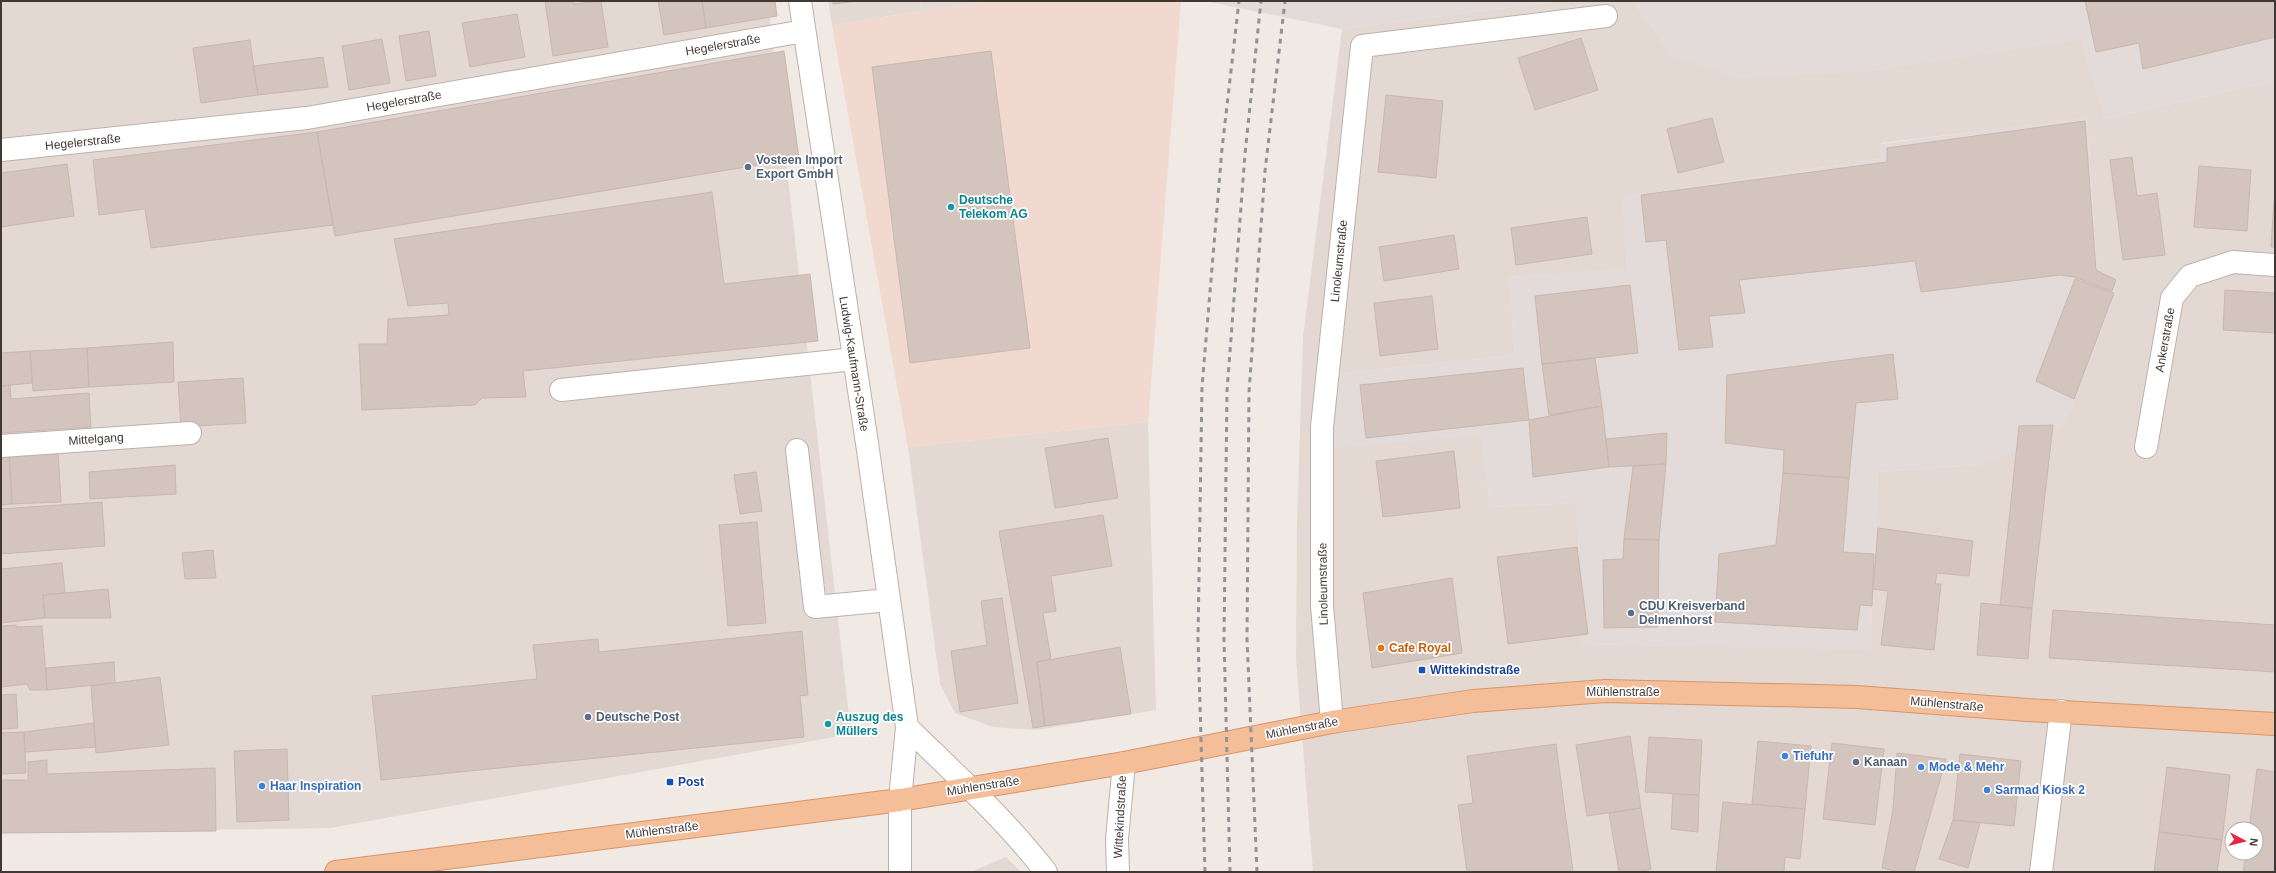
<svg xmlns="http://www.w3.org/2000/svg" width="2276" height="873" font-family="Arial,sans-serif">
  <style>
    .residential { fill: #e4d9d2; fill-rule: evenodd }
    .commercial { fill: #f1d9d0 }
    .industrial { fill: #e2dbd9 }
    .building { fill: #d3c4bd; stroke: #cab7ae }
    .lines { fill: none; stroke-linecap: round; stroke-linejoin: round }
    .minor-casing { stroke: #bdb1ab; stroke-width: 24 }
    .major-casing { stroke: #d7956b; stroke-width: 24 }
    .minor { stroke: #fff; stroke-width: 22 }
    .major { stroke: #f4be99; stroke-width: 22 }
    .rail { stroke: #939393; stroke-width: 3; stroke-dasharray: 5 5; stroke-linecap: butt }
    .service-dot { fill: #5c6f8a; stroke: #fff; stroke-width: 1.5 }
    .culture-dot { fill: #0f9aa8; stroke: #fff; stroke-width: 1.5 }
    .food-dot { fill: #e8710a; stroke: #fff; stroke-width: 1.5 }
    .transit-dot { fill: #1a4fb4; stroke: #fff; stroke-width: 1.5 }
    .shop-dot { fill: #3f7fe0; stroke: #fff; stroke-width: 1.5 }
    .labels { text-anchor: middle; stroke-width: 3.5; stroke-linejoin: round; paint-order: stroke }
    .street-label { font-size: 12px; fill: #413834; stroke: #fff }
    .service-label { font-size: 12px; font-weight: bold; fill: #4e5e75; stroke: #fff; text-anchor: start }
    .culture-label { font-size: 12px; font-weight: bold; fill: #0d838f; stroke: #fff; text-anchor: start }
    .food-label { font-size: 12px; font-weight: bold; fill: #c56008; stroke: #fff; text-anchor: start }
    .transit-label { font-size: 12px; font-weight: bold; fill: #164399; stroke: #fff; text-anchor: start }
    .shop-label { font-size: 12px; font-weight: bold; fill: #366cbe; stroke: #fff; text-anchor: start }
  </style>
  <rect width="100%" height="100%" fill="#f0e9e4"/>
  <!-- residential -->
  <path class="residential" d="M1,1H768L851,734L330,828L1,833Z
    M828,1H920L921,11L832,25Z
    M1560,1H1633L1673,56L1860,72L2081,39L2105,119L2275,81V872H1313L1296,659L1297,523L1303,337L1342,29ZM2087,118L2097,269L1980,465L1878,472L1870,649L1582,644L1577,503L1490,507L1482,435L1335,374L1515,355L1509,277L1627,269L1623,197L1880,159L1881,143ZM2232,829H2256V853H2232Z
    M1148,422L1156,710L1037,730L993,727L955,713L940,684L908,447Z
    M1006,857L1021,872H971Z"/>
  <!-- commercial -->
  <path class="commercial" d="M987,1H1181L1148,422L908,447L832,25Z"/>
  <!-- industrial -->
  <path class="industrial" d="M920,1H987L921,11Z
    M1205,1H1560L1342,29Z
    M1633,1H2275V81L2105,119L2081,40L1860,72L1737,78L1673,56Z
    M2087,117L2097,269L2121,281L2072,411L2050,438L1980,465L1878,472L1870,650L1582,644L1577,503L1490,507L1482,435L1334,448L1335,374L1515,355L1509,277L1627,268L1622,197L1880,159L1881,144Z"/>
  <!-- building -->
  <path class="building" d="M545,1H574V4L601,1L608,47L553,56Z
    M658,1H702L706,28L664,35Z
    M702,1H775L777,16L706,28Z
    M833,1H859L833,4Z
    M2085,1H2275V37L2143,69L2139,43L2096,52Z
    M517,14L525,57L470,67L462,23Z
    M429,31L436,76L406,81L399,36Z
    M1581,38L1598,90L1535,110L1518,58Z
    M382,39L390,83L349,90L342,46Z
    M250,40L258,95L201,103L193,48Z
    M784,51L799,158L335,236L317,132Z
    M991,51L1030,348L910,363L872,67Z
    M323,57L328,87L258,95L253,66Z
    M1386,95L1443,101L1436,178L1378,172Z
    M1712,118L1724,162L1678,173L1667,129Z
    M2085,121L2096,270L2116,280L2112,291L2074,277L2060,275L1921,292L1915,261L1739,280L1745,313L1709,316L1713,347L1679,350L1666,240L1646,242L1641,195L1887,162V148Z
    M317,132L333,225L151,248L145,209L99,215L93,160Z
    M2132,157L2137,196L2157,193L2165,255L2123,260L2110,160Z
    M67,164L74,216L1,227V173Z
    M2199,166L2251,170L2247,231L2194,227Z
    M712,192L724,284L810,274L818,341L523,371L526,397L482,398L475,405L362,410L359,344H387L388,319L449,315L448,303L408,306L394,239Z
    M2274,201H2275V247H2271Z
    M1587,217L1592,254L1516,265L1511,228Z
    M1454,235L1459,269L1384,281L1379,247Z
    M2075,279L2114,293L2074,399L2036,381Z
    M1630,285L1638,353L1542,364L1535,296Z
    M2225,290L2275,293V333L2223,330Z
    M1432,296L1438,349L1380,356L1374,303Z
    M173,342L174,382L89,387L87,348Z
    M87,348L89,387L33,391L30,351Z
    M1,351V353L30,351L32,383L1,386Z
    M1893,354L1898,399L1856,403L1849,478L1783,473L1784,450L1725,443L1727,375Z
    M1595,358L1602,406L1549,415L1542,364Z
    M1523,368L1529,420L1366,438L1360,385Z
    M243,378L246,423L181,427L178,382Z
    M10,385L11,399L89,393L91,427L1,433V386Z
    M1602,406L1609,467L1533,477L1529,420Z
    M2053,425L2032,608L2000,605L2019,426Z
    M1667,433L1666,464L1609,467L1606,439Z
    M1108,438L1118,498L1055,508L1045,448Z
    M58,450L61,502L12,504L9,453Z
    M1454,451L1460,508L1383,517L1376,461Z
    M1,453H9L12,504L1,505Z
    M1666,464L1659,540L1624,539L1633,466Z
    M175,465L176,494L90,499L89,472Z
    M756,472L762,511L740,514L734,475Z
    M1783,473L1849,478L1843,552L1874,554L1872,606L1860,605L1857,630L1715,622L1719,554L1776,545Z
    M102,502L105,546L1,554V509Z
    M1103,515L1112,566L1051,576L1056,611L1043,613L1051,658L1037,662L1045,726L1033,728L999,531Z
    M757,522L766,623L728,626L719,525Z
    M1878,528L1973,541L1969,576L1937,573L1935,584H1941L1934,650L1881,645L1888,591L1873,589Z
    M1624,539L1659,540L1658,627L1604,628L1603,560L1623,559Z
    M1577,547L1588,634L1508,644L1497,557Z
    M213,550L216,578L185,579L182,553Z
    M62,563L65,593L43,595L45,618L1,623V569Z
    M1452,578L1462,653L1372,668L1363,593Z
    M108,589L111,618H45L43,595Z
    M1002,598L1018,703L960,712L951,651L987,645L981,601Z
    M1981,603L2032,608L2028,659L1977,655Z
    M2053,610L2275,625V672L2049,658Z
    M16,625L17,627L42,626L47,690H30L27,684L1,687V626Z
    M802,631L808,695L800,696L804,737L381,780L372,696L537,679L533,645L598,639L599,652Z
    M1120,647L1131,714L1045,726L1037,662Z
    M114,662L115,683L47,690L46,668Z
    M160,677L169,745L96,753L91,686Z
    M16,694L18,728L1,729V695Z
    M94,723L96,747L25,752L24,732Z
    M24,732L26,773L1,774V733Z
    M1630,736L1641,808L1587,816L1576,745Z
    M1649,737L1702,740L1699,795L1645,792Z
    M1758,741L1811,746L1805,809L1752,804Z
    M1832,743L1884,749L1875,825L1823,819Z
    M1556,744L1573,872H1467L1458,805L1473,803L1467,756Z
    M287,749L289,820L237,822L234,751Z
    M1897,753L1946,759L1914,872H1899L1882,868L1893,809Z
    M1960,754L2021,761L2014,826L1953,820Z
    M47,760V774L215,768L216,831L1,833V780H28V762Z
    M2167,767L2230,775L2222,840L2159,832Z
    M2257,769L2275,772V872H2243L2246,853H2256V829H2249Z
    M1673,794L1699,795L1698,832L1671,829Z
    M1723,802L1805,809L1800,859L1785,857L1784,872H1716Z
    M1641,808L1651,869L1639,872H1619L1609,813Z
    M1953,820L1980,823L1968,868L1939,859Z
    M2159,832L2222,840L2217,872H2154Z"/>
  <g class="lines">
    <defs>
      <path id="minor" d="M800,1L867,443L907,727L900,800V872
        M1,150L307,118L804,31
        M561,390L854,359
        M1,446L190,433
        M2146,447L2172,298L2190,276L2233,262L2275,265
        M797,450L815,607L889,600
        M1332,722L1322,606V427L1362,46L1606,16
        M907,727C954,773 1005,819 1046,872
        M1118,872L1117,839L1124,763
        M2041,872L2061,711"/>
      <path id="major" d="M336,872L900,800L1124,763L1332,722L1473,701L1605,691L1857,697L2027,710L2275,724"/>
    </defs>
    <!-- minor casing -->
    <use href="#minor" class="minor-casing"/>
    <!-- major casing -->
    <use href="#major" class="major-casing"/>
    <!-- minor -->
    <use href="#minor" class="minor"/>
    <!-- major -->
    <use href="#major" class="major"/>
    <!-- rail -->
    <path class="rail" d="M1205,872L1198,639L1202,387L1222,149L1239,1
      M1230,872L1224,639L1227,391L1245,154L1261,1
      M1257,872L1247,639L1249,392L1265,171L1285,1"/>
  </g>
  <!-- markers -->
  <g class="service-dot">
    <circle cx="748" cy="167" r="4"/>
    <circle cx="1631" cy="613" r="4"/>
    <circle cx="588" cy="717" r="4"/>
    <circle cx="1856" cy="762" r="4"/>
  </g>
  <g class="culture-dot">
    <circle cx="951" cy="207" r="4"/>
    <circle cx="828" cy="724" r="4"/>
  </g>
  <circle class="food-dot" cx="1381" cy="648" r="4"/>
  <g class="transit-dot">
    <rect x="1418" y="666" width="8" height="8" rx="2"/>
    <rect x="666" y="778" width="8" height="8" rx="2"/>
  </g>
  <g class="shop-dot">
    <circle cx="1785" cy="756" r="4"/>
    <circle cx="1921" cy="767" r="4"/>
    <circle cx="262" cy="786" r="4"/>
    <circle cx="1987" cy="790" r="4"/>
  </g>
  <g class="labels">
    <!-- street labels -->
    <g class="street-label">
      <text transform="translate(723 45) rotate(-10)" y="4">Hegelerstraße</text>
      <text transform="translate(404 101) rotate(-10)" y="4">Hegelerstraße</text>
      <text transform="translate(83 142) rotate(-6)" y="4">Hegelerstraße</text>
      <text transform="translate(1339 261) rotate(-84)" y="4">Linoleumstraße</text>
      <text transform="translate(2165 340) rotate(-80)" y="4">Ankerstraße</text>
      <text transform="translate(854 364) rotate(81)" y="4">Ludwig-Kaufmann-Straße</text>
      <text transform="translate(96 439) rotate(-4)" y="4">Mittelgang</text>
      <text transform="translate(1323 584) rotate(-91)" y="4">Linoleumstraße</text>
      <text x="1623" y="696">Mühlenstraße</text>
      <text transform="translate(1947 704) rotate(5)" y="4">Mühlenstraße</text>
      <text transform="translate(1302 728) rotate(-11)" y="4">Mühlenstraße</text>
      <text transform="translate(983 786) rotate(-9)" y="4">Mühlenstraße</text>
      <text transform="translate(1120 817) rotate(-87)" y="4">Wittekindstraße</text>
      <text transform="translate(662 830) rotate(-7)" y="4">Mühlenstraße</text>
    </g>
    <!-- service labels -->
    <g class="service-label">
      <text x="756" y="164">Vosteen Import<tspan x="756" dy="14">Export GmbH</tspan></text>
      <text x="1639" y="610">CDU Kreisverband<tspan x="1639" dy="14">Delmenhorst</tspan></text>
      <text x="596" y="721">Deutsche Post</text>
      <text x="1864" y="766">Kanaan</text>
    </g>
    <!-- culture labels -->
    <g class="culture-label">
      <text x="959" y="204">Deutsche<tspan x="959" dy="14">Telekom AG</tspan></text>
      <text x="836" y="721">Auszug des<tspan x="836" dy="14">Müllers</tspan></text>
    </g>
    <!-- food labels -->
    <g class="food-label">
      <text x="1389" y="652">Cafe Royal</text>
    </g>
    <!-- transit labels -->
    <g class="transit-label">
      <text x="1430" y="674">Wittekindstraße</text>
      <text x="678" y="786">Post</text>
    </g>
    <!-- shop labels -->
    <g class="shop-label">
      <text x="1793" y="760">Tiefuhr</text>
      <text x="1929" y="771">Mode &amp; Mehr</text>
      <text x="270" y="790">Haar Inspiration</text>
      <text x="1995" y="794">Sarmad Kiosk 2</text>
    </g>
  </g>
  <!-- border -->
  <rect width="2276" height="873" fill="none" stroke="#413834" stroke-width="4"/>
  <!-- north arrow -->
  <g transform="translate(2244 841) rotate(97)"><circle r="19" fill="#ffffff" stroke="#b3afae"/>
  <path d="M0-3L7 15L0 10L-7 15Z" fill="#e52644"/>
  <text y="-6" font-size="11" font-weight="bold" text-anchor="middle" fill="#413834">N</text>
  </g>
</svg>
